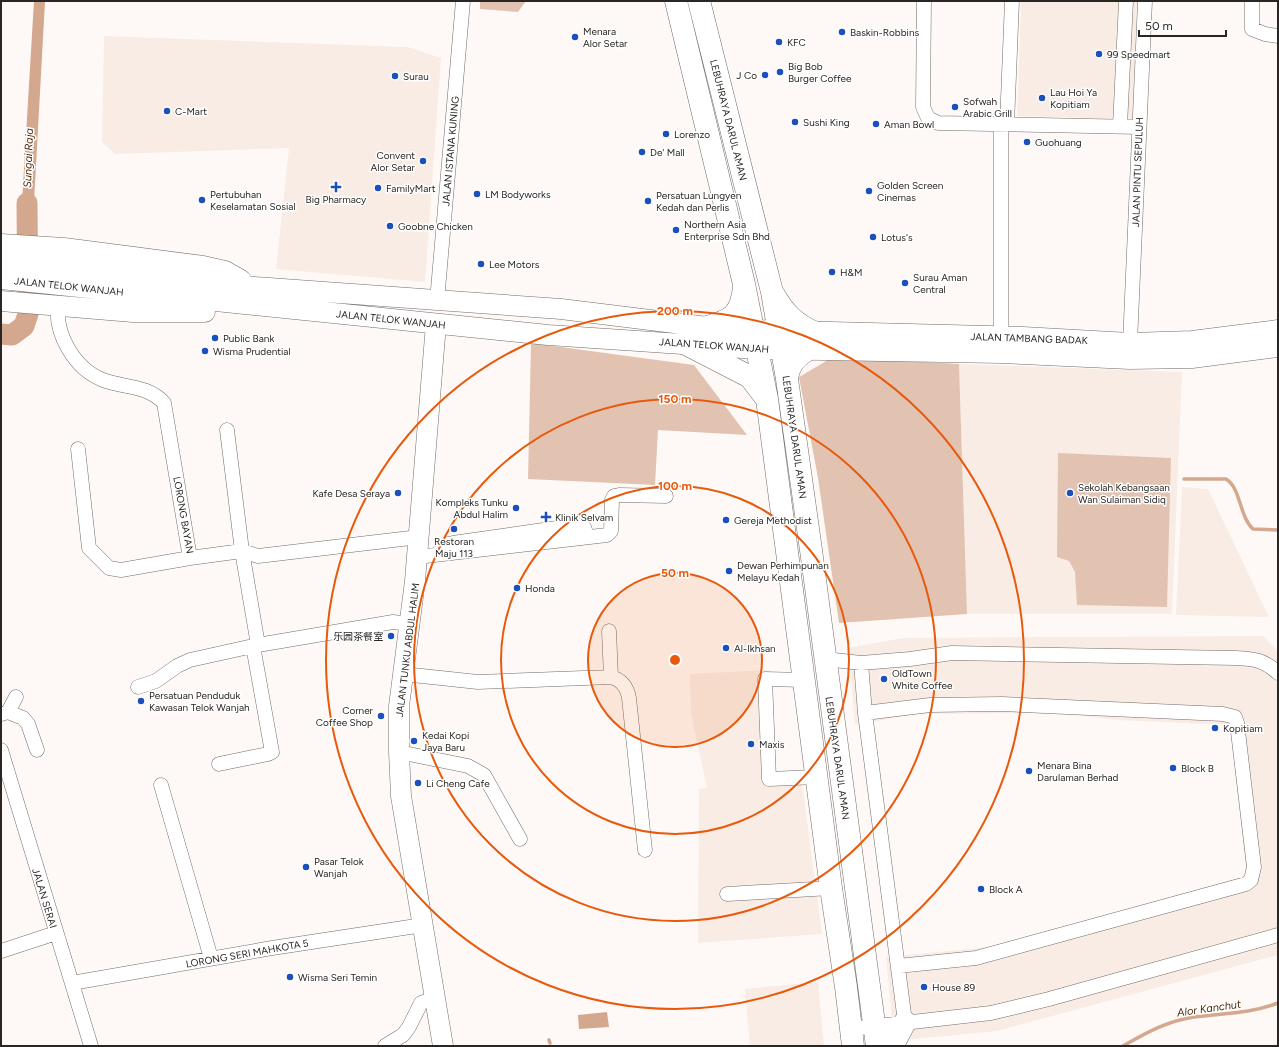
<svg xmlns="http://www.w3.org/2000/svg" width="1279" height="1047" font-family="Figtree,'Noto Sans SC',sans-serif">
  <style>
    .built { fill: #f9ece5 }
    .green { fill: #e2c3b1 }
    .water { fill: #d3a88e }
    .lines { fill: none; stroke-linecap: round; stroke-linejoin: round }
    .stream { stroke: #d3a88e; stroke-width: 3.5 }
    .river { stroke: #d3a88e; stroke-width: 21 }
    .street-casing { stroke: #736c68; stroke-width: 15 }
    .secondary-casing { stroke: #736c68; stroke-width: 21 }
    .primary-casing { stroke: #736c68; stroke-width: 23 }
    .street { stroke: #fff; stroke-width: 14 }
    .secondary { stroke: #fff; stroke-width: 20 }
    .primary { stroke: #fff; stroke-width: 22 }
    .ring { fill: none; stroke: #e8590c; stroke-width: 2 }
    .poi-dot { fill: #1b4fbc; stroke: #fff; stroke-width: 1.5 }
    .labels { text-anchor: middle; stroke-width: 3; stroke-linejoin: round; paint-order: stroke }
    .poi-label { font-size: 10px; fill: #292624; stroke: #fff; text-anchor: start }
    .street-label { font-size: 10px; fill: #292624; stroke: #fff }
    .water-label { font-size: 11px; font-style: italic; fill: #51280a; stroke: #fff }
    .centre { fill: #e8590c; stroke: #fff; stroke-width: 2 }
    .ring-label { font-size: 12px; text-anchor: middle; font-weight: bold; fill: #e8590c; stroke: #fff; stroke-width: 3; stroke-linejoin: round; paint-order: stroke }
  </style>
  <rect width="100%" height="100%" fill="#fef9f6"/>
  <!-- built -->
  <path class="built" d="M1021,1H1137L1133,119L1017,116Z
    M104,36L408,47L441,58L425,282L276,269L289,148L115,154L102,142Z
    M959,364L1182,372L1172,614H967Z
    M1182,487L1208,489L1269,617L1176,615Z
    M1263,636L1278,651V955L997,1031L894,1041L886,957L990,947L1247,878L1230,725L1117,720L1058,713L916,714L855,725L848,648L903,638Z
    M769,670L774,784L802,783L822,934L698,943L699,789L707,788L691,714L690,674Z
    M818,982L824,1046H750L745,989Z"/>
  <!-- green -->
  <path class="green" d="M480,1H526L518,12L480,9Z
    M531,343L694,365L747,435L658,430L655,485L528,479Z
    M833,357L959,364L967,614L839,623L818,478L799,377Z
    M1058,453L1171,458L1167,607L1077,605L1075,572L1069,561L1057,557Z"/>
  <!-- water -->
  <path class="water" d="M34,1H45L33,220L26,231L21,219Z
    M607,1012L609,1027L579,1029L578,1015Z"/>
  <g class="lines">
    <!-- stream -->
    <path class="stream" d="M1184,479H1226C1241,488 1239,516 1253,529L1278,530
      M549,1040L550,1043
      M1123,1046C1146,1033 1167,1021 1194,1017C1223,1013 1249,1014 1278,1003"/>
    <!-- river -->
    <path class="river" d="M1,334L12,335L24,326L28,314L27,203"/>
    <defs>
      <path id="street" d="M924,1L923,107L928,118L938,123L1139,127
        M1252,1V29L1265,34L1278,36
        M1007,124L1012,1
        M1120,126L1126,1
        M437,301L463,1
        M58,306C55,335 75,369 103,380C124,388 148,385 164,403L190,558
        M1001,337V124
        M1130,343L1145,1
        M227,430L242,551L258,645
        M78,449L89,548L109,568L121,570L190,558L242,551L258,556L419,537
        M437,554L448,544L453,543L578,525L584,527L587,536
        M417,557L607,535L611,531L612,500L614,496L619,495L666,496
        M609,631L611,677
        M825,659L861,663L910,659L952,653L1236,658C1255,659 1264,660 1278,673
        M861,663L865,713L905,1022
        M403,674L478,682L611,677C622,680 627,687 629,698L645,850
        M804,680L765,679L769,779L816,777
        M138,687L156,681L177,666L190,660L258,645L393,622L410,624
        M8,712L23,718L28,724L37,750
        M865,713L930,705L1002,704L1223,714L1235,717L1237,723L1254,867L1251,880L1246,884L976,958L898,966
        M1,714L8,712L16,697
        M1,750L91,1046
        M399,752L468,766L484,775L520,839
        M219,764L268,754L272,752L253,646
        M161,785L211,958
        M727,894L831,888
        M1,951L56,933
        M72,983L272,948L423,925
        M851,1029L991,1013L1049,999L1278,935
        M385,1046L403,1035L409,1027L421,1003L435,998"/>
      <path id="secondary" d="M1,244L64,248L203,266L225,271L241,280
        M1,261L255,287L561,309L707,327L753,330L1023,337L1130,343L1192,341L1278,330
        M1,279L548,335L757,349L1001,353L1130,359L1192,358L1278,347
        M1,301L133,312H205
        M436,324L415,581L399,706V752L401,796L443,1046"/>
      <path id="primary" d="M676,1L744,284L767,399L831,888L846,987L853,1046
        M699,1L772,292L787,379L811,550L877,1046
        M774,295C785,314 796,325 816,333
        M707,327C732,320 741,315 744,287
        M684,343L750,377L766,398
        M787,379C788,366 795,357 806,351
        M877,1046L896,1039L905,1022"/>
    </defs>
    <!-- street casing -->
    <use href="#street" class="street-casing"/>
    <!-- secondary casing -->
    <use href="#secondary" class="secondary-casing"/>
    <!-- primary casing -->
    <use href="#primary" class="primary-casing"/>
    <!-- street -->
    <use href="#street" class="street"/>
    <!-- secondary -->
    <use href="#secondary" class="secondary"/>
    <!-- primary -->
    <use href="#primary" class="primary"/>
  </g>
  <!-- distance rings -->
  <circle cx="675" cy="660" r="87" fill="#e8590c" fill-opacity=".12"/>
  <g class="ring">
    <circle cx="675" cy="660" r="87"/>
    <circle cx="675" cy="660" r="174"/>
    <circle cx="675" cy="660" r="261"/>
    <circle cx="675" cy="660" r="349"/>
  </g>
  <!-- markers -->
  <g class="poi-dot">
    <circle cx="842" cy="32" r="4"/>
    <circle cx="575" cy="37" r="4"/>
    <circle cx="779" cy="42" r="4"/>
    <circle cx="1099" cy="54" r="4"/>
    <circle cx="780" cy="72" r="4"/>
    <circle cx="765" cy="75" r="4"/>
    <circle cx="395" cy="76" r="4"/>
    <circle cx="1042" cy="98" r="4"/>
    <circle cx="955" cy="107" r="4"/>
    <circle cx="167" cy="111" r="4"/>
    <circle cx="795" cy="122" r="4"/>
    <circle cx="876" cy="124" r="4"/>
    <circle cx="666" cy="134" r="4"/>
    <circle cx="1027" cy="142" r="4"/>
    <circle cx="642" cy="152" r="4"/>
    <circle cx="423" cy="161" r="4"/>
    <path d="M334 181h4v4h4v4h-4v4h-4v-4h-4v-4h4z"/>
    <circle cx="378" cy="188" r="4"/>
    <circle cx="869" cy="191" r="4"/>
    <circle cx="477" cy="194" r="4"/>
    <circle cx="202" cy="200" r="4"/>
    <circle cx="648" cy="201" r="4"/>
    <circle cx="390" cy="226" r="4"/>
    <circle cx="676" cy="230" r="4"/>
    <circle cx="873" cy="237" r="4"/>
    <circle cx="481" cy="264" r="4"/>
    <circle cx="832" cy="272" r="4"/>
    <circle cx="905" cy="283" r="4"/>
    <circle cx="215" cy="338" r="4"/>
    <circle cx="205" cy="351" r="4"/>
    <circle cx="398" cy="493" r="4"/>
    <circle cx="1070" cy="493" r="4"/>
    <circle cx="516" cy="508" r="4"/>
    <path d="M544 511h4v4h4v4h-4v4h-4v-4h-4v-4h4z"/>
    <circle cx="726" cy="520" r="4"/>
    <circle cx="454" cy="529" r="4"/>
    <circle cx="729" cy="571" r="4"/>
    <circle cx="517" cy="588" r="4"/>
    <circle cx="391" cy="636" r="4"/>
    <circle cx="726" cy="648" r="4"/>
    <circle cx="884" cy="679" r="4"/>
    <circle cx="141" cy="701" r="4"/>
    <circle cx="381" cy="716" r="4"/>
    <circle cx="1215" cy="728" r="4"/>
    <circle cx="414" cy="741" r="4"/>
    <circle cx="751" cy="744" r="4"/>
    <circle cx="1173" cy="768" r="4"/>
    <circle cx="1029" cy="771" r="4"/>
    <circle cx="418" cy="783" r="4"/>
    <circle cx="306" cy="867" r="4"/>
    <circle cx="981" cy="889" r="4"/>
    <circle cx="290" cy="977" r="4"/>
    <circle cx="924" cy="987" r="4"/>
  </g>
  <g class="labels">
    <!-- poi labels -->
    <g class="poi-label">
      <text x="583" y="35">Menara<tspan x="583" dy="12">Alor Setar</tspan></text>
      <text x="850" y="36">Baskin-Robbins</text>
      <text x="787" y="46">KFC</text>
      <text x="1107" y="58">99 Speedmart</text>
      <text x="788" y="70">Big Bob<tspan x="788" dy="12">Burger Coffee</tspan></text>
      <text x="757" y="79" text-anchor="end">J Co</text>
      <text x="403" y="80">Surau</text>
      <text x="1050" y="96">Lau Hoi Ya<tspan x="1050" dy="12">Kopitiam</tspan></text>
      <text x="963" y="105">Sofwah<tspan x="963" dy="12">Arabic Grill</tspan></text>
      <text x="175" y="115">C-Mart</text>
      <text x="803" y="126">Sushi King</text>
      <text x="884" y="128">Aman Bowl</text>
      <text x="674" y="138">Lorenzo</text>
      <text x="1035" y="146">Guohuang</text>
      <text x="650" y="156">De' Mall</text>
      <text x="415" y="159" text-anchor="end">Convent<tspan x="415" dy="12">Alor Setar</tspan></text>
      <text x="877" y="189">Golden Screen<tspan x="877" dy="12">Cinemas</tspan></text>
      <text x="386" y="192">FamilyMart</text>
      <text x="210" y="198">Pertubuhan<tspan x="210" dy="12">Keselamatan Sosial</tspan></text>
      <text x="485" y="198">LM Bodyworks</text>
      <text x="656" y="199">Persatuan Lungyen<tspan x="656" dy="12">Kedah dan Perlis</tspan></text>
      <text x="336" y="203" text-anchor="middle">Big Pharmacy</text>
      <text x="684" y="228">Northern Asia<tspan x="684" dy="12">Enterprise Sdn Bhd</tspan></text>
      <text x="398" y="230">Goobne Chicken</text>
      <text x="881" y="241">Lotus's</text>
      <text x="489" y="268">Lee Motors</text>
      <text x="840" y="276">H&amp;M</text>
      <text x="913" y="281">Surau Aman<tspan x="913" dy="12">Central</tspan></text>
      <text x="223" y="342">Public Bank</text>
      <text x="213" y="355">Wisma Prudential</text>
      <text x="1078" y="491">Sekolah Kebangsaan<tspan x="1078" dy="12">Wan Sulaiman Sidiq</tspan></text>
      <text x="390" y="497" text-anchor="end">Kafe Desa Seraya</text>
      <text x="508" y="506" text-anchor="end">Kompleks Tunku<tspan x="508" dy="12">Abdul Halim</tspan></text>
      <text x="555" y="521">Klinik Selvam</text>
      <text x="734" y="524">Gereja Methodist</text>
      <text x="454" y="545" text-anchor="middle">Restoran<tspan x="454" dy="12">Maju 113</tspan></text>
      <text x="737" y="569">Dewan Perhimpunan<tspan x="737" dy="12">Melayu Kedah</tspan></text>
      <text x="525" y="592">Honda</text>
      <text x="383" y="640" text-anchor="end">乐园茶餐室</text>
      <text x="734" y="652">Al-Ikhsan</text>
      <text x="892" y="677">OldTown<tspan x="892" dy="12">White Coffee</tspan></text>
      <text x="149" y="699">Persatuan Penduduk<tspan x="149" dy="12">Kawasan Telok Wanjah</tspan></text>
      <text x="373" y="714" text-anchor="end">Corner<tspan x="373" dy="12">Coffee Shop</tspan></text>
      <text x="1223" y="732">Kopitiam</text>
      <text x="422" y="739">Kedai Kopi<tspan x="422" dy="12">Jaya Baru</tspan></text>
      <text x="759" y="748">Maxis</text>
      <text x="1037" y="769">Menara Bina<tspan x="1037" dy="12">Darulaman Berhad</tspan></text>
      <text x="1181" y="772">Block B</text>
      <text x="426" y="787">Li Cheng Cafe</text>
      <text x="314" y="865">Pasar Telok<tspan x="314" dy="12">Wanjah</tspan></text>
      <text x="989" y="893">Block A</text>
      <text x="298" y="981">Wisma Seri Temin</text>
      <text x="932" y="991">House 89</text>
    </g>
    <!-- street labels -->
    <g class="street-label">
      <text transform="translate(729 120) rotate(76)" y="4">LEBUHRAYA DARUL AMAN</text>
      <text transform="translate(450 151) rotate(-85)" y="4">JALAN ISTANA KUNING</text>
      <text transform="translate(1137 172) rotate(-88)" y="4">JALAN PINTU SEPULUH</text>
      <text transform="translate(69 286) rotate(6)" y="4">JALAN TELOK WANJAH</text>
      <text transform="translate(391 319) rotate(6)" y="4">JALAN TELOK WANJAH</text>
      <text transform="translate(1029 338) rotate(2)" y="4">JALAN TAMBANG BADAK</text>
      <text transform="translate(714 345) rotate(4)" y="4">JALAN TELOK WANJAH</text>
      <text transform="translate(795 437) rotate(82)" y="4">LEBUHRAYA DARUL AMAN</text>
      <text transform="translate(184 515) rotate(80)" y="4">LORONG BAYAN</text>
      <text transform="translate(407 650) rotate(-83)" y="4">JALAN TUNKU ABDUL HALIM</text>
      <text transform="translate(838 758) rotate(82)" y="4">LEBUHRAYA DARUL AMAN</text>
      <text transform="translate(45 898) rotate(73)" y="4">JALAN SERAI</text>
      <text transform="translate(247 953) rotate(-10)" y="4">LORONG SERI MAHKOTA 5</text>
    </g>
    <!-- water labels -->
    <g class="water-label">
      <text transform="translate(28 158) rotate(-88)" y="4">Sungai Raja</text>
      <text transform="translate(1209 1008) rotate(-8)" y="4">Alor Kanchut</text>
    </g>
  </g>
  <circle cx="675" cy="660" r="6" class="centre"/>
  <g class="ring-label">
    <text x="675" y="315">200 m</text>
    <text x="675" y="403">150 m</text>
    <text x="675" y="490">100 m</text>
    <text x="675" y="577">50 m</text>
  </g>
  <!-- border -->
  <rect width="1279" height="1047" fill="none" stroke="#292624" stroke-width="4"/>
  <!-- scale -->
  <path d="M1139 30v6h87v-6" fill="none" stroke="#292624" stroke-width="2"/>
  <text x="1145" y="30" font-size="12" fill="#292624" stroke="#ffffff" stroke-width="3" paint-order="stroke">50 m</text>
</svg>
